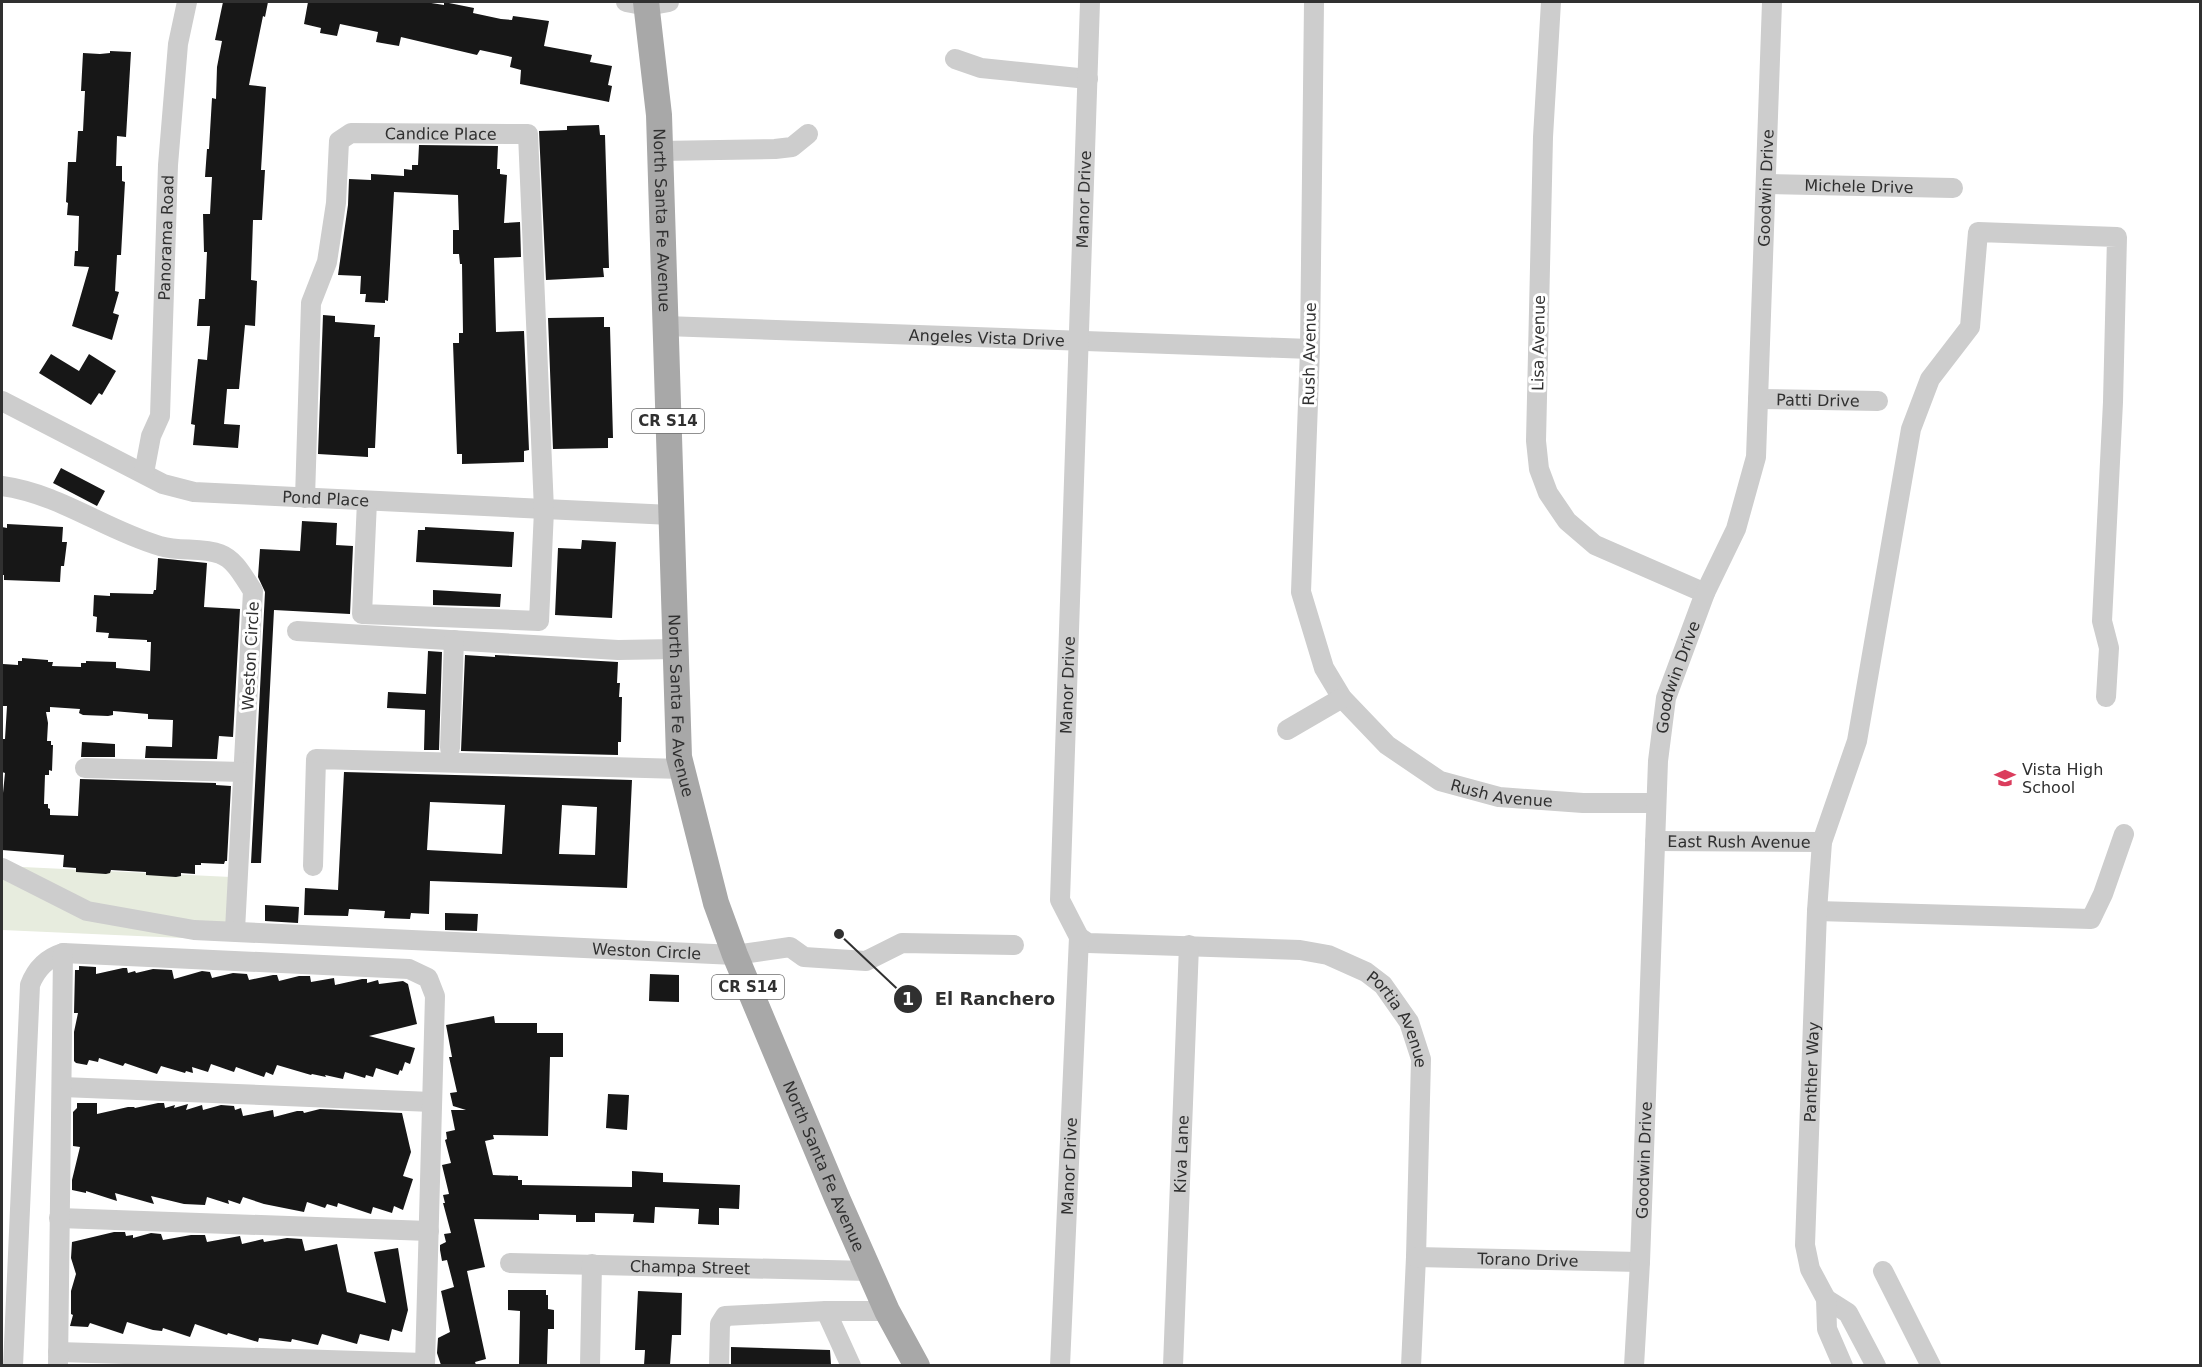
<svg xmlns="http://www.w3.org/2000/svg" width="2202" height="1367" font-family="'DejaVu Sans',sans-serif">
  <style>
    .green { fill: #e7ecde }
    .building { fill: #171717; fill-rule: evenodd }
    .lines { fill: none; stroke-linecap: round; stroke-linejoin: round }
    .minor { stroke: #cdcdcd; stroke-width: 20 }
    .major { stroke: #a8a8a8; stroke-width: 26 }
    .labels { text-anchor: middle; stroke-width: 6; stroke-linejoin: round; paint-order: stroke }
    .shield { fill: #fff; stroke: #6e6e6e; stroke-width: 1.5 }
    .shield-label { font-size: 15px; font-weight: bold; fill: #303030 }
    .street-label { font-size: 16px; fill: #303030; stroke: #fff }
    .poi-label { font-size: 16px; fill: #303030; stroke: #fff; text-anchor: start }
    .leader { fill: none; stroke: #303030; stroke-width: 2 }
    .callout-dot { fill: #303030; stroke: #fff; stroke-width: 2 }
    .mark-label { font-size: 18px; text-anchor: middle; font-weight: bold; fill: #fff }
    .callout-label { font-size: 18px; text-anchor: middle; font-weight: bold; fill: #303030; stroke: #fff; stroke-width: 6; stroke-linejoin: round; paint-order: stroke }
  </style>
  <rect width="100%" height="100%" fill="#fff"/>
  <!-- green -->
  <path class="green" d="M2,866L231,877L228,940L2,930Z"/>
  <!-- building -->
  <path class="building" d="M223,2H268L265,17L263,16L249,85L266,87L261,170H265L262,220H253L251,280L257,281L255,326L245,325L239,389H227L224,424L240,425L238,448L193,445L195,425L191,424L198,359L207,360L210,326H197L199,299H205L207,252H204L203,214H210L212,177H205L207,149H209L212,98L216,99L217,67L222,41L215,40Z
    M308,2H425L444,5V2L474,8L473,13L501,19L512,20L513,16L549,21L544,46L592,55L590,62L612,66L608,85L612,86L609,102L520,84L521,70L510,67L512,57L480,50L477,55L401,37L399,46L376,42L378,32L340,24L337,36L320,33L321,28L304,24Z
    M110,51L131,52L126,137L117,136L116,166H122V181L125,182L121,255H117L115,291L119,292L113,313L119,315L112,340L72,326L89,267L74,266L75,251H78L79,216L67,215L68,203L66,202L68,162H76L78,131H83L85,91H81L83,53L100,54L110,53Z
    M599,125L600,135H605L609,268H603L604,277L546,280L539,131L567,130V126Z
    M419,145L498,146L497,169H500V174L507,175L504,223L520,222L521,257L494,258L496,332L524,331L529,450L524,451V462L462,464V454H457L453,343H459V333H463L462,264H460L459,254H453V230H459L458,195L394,192L388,301L385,300V303L365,302L366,294H360L361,276L338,275L348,205L349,179L371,180V174L404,176V169L412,170V165H418Z
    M323,315L335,316V322L375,325L374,337H380L375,448H368V457L318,454Z
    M604,317V327H610L613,438H608V448L553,449L548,318Z
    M51,354L79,371L89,354L116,371L102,395L99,393L91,405L39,373Z
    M61,468L105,491L97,506L53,483Z
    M302,521L337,523L336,545L353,546L350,614L274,610L261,863H251L265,592L258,577L260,549L300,551Z
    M7,524L63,527L62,542H67L64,566H61L60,582L4,580V575H2V527L7,528Z
    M425,527L514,532L512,567L416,562L418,530H425Z
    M582,540L616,542L612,618L555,615L558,548L581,549Z
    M158,558L207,563L204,607L240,609L233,737L219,736L217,759L145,758L146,746L172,747L173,720L148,719V714L113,711V715L108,716L83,715L79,713L80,709L50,707V712H46L48,723L47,741H51V745H53L52,771L49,770V775H45L44,804H48V808L50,809V815L78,816L80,779L216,783V785L231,786L227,861H225L224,864L201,863V865H195V874L181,873V876L176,877L146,875V872L111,870L110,873L106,874L76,872V868L63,867L64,855L2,850V803L5,773L2,772V739H5L7,706H2L3,664L18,665V661H22V658L48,660V662H53L52,666L81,667V663H86V661L116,662V668L150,671L151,642H147V640L108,638L109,633L96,632L97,617L93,616L94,595L110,596V593L153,594L154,590H156Z
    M433,590L501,594L500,607L433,605Z
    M428,651L442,652L439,750H424L425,710L387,708L388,692L426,694Z
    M465,655L495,657V655L618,662L617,683H620L619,697H622L621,742H618V755L461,751Z
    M82,742L115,744V757H81Z
    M344,772L632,780L627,888L430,881L429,914L411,913L410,919L384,918L385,911L349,909L348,916L304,915L305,888L338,890ZM430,802L505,805L502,854L427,850ZM562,805L597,807L595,855L559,854Z
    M265,905L299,907L298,923L265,921Z
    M445,913L478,914L477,931L445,930Z
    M79,966L96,967V974L123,968H127L128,973L135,971L136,973L153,969L172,970L174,979L202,971L210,972L212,978L233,973L247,974L249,980L273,975H277L279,981L299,976H310L311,982L334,978L335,985L362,979H367V983L378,980L379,984L403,981L408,984L417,1024L369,1036L415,1048L410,1064L405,1062L402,1071L400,1070L398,1075L376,1068L373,1077L366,1075L365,1078L345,1072L343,1079L325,1075L326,1077L312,1074L311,1075L277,1065L273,1075L266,1072L264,1077L236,1067L234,1072L211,1064L208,1072L192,1067L193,1073L186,1071L185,1073L161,1066L157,1074L125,1063L123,1066L99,1058L98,1062L89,1060L87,1065L76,1063L74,1061V1032L78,1013H74L75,970H79Z
    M650,974L679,975V1002L649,1001Z
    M494,1016L495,1023H537V1033H563V1057H550L548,1136L493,1135L494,1139L485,1141L493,1175L518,1176V1180H522V1185L632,1187V1171L663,1173V1182L740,1185L739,1209L719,1208V1225L698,1224L699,1209L655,1207L654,1223L633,1222L634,1214L595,1213V1222H576V1215L539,1214V1220L474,1219L485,1267L467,1271L486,1359L475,1362L476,1365H441L437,1353L438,1338L450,1332L441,1291L454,1287L447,1260L442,1261L440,1250V1245L446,1242L444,1234L451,1233L443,1203H445L443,1195L449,1194L442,1165L451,1163L445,1140L447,1139L446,1132L455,1130L451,1110H466L453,1106L450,1093L457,1092L449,1057H452L446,1025Z
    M608,1094L629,1095L627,1130L606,1128Z
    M77,1103H97V1114L128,1107H134L135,1108L158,1103H164L165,1108L175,1105L174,1108L188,1104L186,1110L202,1105L203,1110L221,1105L234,1106L235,1110L241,1108L243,1116L273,1110L274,1117L297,1111H303L304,1113L320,1109L402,1113L411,1152L403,1176L413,1179L403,1210L394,1206L392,1213L373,1207L371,1214L338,1203L337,1207L327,1204L325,1208L307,1202L304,1212L264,1204L243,1197L240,1204L228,1200L229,1204L207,1197L205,1205L184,1204L151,1196L154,1204L115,1193L117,1201L86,1191V1193L72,1190V1180L80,1147L73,1146V1112L77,1108Z
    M114,1232H125L126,1236L133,1235V1238L151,1233L161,1234L163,1240L191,1235H205L207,1242L240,1236L242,1244L263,1239L264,1242L287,1238L302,1239L305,1251L337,1244L347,1292L386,1303L374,1252L398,1248L408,1310L402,1332L392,1329L389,1341L360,1334L357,1344L322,1334L318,1345L292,1339L291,1342L259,1338L258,1342L228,1333L227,1335L195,1324L190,1337L163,1328L162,1331L153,1330L127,1322L123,1334L90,1323L88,1327L70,1326L73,1315L71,1314V1291L76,1274L71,1258L72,1242Z
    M508,1290H546V1295H548V1309L554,1310V1329H548L547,1364L545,1365H519L520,1311L508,1310Z
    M638,1291L682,1293L681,1335H672L670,1365H644L645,1350H635Z
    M731,1347L830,1350L831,1365H731Z"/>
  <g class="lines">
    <!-- minor -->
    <g class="minor">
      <path d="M626,2L647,6L669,2"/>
      <path id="s1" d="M1314,2L1310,349L1301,592L1324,668L1342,698L1387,745L1440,781L1499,797L1583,803H1656"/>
      <path d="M1551,2L1543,137L1536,441L1539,469L1548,493L1567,521L1595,545L1705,593"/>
      <path d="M955,59L981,68L1088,79"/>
      <path d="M660,151L775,149L792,147L808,134"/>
      <path id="s2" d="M1766,184L1953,188"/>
      <path id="s3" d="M665,326L1310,349"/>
      <path id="s4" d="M1758,399L1878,401"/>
      <path id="s5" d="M2,401L163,484L194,492L671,515"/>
      <path id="s6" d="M144,473L151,436L160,416L168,165L178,44L187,2"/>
      <path d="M2,486C60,494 105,530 160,546C179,552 202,547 220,554C236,560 244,578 253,591L235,930"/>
      <path id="s7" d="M305,498L311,303L327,262L336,203L339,141L351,133L528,134L544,510L539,621L362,614L367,501"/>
      <path d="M297,631L618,650L676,649"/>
      <path d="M1287,730L1342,698"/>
      <path d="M450,748L454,640"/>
      <path d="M85,768L243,772"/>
      <path id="s8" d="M1655,841L1822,842"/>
      <path d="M313,866L316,759L682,769"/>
      <path id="s9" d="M2,868L87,911L194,930L735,955L790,947L804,957L866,961L902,943L1014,945"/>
      <path d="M1817,911L2091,919L2103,894L2124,834"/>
      <path id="s10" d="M1079,937L1088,943L1300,950L1328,955L1366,972L1383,985L1409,1022L1421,1059L1416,1257L1411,1366"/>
      <path d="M62,1087L432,1102"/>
      <path d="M59,1218L429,1231"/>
      <path id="s11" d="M1416,1257L1640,1262"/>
      <path id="s12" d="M510,1263L870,1271"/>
      <path d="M1883,1271L1931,1366"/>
      <path d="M1826,1299L1848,1313L1876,1366"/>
      <path d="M826,1311L851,1366"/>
      <path d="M58,1352L425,1363"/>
      <path d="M13,1366L30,985C36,969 47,958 63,953L409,969L428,978L435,996L425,1366"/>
      <path d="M58,1366L63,953"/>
      <path d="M590,1366L592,1264"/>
      <path d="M719,1366L720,1324L725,1316L826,1311H887"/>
      <path id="s13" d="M1060,1366L1079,937L1060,900L1090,2"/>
      <path id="s14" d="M1173,1366L1189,945"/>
      <path id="s15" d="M1634,1366L1640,1262L1658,761L1666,698L1705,593L1736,529L1756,457L1772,2"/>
      <path id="s16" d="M1843,1366L1827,1329L1826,1299L1810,1269L1805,1245L1817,911L1822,842L1857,741L1911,429L1930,379L1970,327L1978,232L2117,237L2113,402L2102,621L2109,648L2106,697"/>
    </g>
    <!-- major -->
    <path class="major" id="s17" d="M646,2L659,115L679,757L716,903L735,955L837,1198L887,1311L917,1366"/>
  </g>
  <!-- icons -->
  <defs>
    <symbol id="school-bare" viewBox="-9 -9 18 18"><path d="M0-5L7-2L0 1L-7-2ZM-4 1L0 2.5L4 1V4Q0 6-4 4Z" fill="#db3d5d" stroke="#fff" stroke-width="2.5" paint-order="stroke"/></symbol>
  </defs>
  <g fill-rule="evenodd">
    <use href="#school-bare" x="1990" y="763" width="30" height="30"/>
  </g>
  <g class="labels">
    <!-- shield labels -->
    <g class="shield">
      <rect x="632" y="409" width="72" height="24" rx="4.5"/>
      <rect x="712" y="975" width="72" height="24" rx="4.5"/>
    </g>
    <g class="shield-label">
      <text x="668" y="426">CR S14</text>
      <text x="748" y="992">CR S14</text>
    </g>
    <!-- street labels -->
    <g class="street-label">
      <text dy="6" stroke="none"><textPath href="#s7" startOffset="465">Candice Place</textPath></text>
      <text dy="6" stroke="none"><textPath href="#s2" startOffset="93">Michele Drive</textPath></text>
      <text dy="6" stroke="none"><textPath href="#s15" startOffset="1196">Goodwin Drive</textPath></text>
      <text dy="6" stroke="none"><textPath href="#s13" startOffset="1172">Manor Drive</textPath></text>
      <text dy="6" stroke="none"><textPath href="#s17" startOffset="219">North Santa Fe Avenue</textPath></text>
      <text dy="6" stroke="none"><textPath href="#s6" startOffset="238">Panorama Road</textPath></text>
      <text dy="6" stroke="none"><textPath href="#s3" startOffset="322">Angeles Vista Drive</textPath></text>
      <text transform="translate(1538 343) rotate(-89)" y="6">Lisa Avenue</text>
      <text transform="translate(1309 354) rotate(-89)" y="6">Rush Avenue</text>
      <text dy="6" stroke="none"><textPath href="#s4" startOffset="60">Patti Drive</textPath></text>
      <text dy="6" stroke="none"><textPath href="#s5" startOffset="345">Pond Place</textPath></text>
      <text transform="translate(250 656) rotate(-87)" y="6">Weston Circle</text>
      <text dy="6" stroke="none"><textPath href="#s15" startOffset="692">Goodwin Drive</textPath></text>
      <text dy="6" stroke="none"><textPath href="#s13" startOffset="686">Manor Drive</textPath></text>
      <text dy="6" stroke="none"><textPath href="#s17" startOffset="705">North Santa Fe Avenue</textPath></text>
      <text dy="6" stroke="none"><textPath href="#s1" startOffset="897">Rush Avenue</textPath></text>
      <text dy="6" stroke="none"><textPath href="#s8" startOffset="84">East Rush Avenue</textPath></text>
      <text dy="6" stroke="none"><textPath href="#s9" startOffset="657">Weston Circle</textPath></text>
      <text dy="6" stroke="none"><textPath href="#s10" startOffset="352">Portia Avenue</textPath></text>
      <text dy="6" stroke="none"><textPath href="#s16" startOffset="302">Panther Way</textPath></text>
      <text dy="6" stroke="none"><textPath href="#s14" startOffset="212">Kiva Lane</textPath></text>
      <text dy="6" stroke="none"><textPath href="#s15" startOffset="206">Goodwin Drive</textPath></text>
      <text dy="6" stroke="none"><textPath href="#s17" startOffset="1191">North Santa Fe Avenue</textPath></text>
      <text dy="6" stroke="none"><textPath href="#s13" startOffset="200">Manor Drive</textPath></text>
      <text dy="6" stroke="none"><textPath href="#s11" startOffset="112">Torano Drive</textPath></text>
      <text dy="6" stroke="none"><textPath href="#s12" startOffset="180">Champa Street</textPath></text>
    </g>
    <!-- poi labels -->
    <g class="poi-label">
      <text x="2022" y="775">Vista High<tspan x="2022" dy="18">School</tspan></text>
    </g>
  </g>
  <!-- callouts -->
  <path class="leader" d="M839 934L908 999"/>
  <g class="callout-dot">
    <circle cx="839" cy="934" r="6"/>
    <circle cx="908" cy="999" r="15"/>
  </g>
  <g class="mark-label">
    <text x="908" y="1005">1</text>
  </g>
  <g class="callout-label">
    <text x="995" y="1005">El Ranchero</text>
  </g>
  <!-- border -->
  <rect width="2202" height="1367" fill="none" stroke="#303030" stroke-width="6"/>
</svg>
